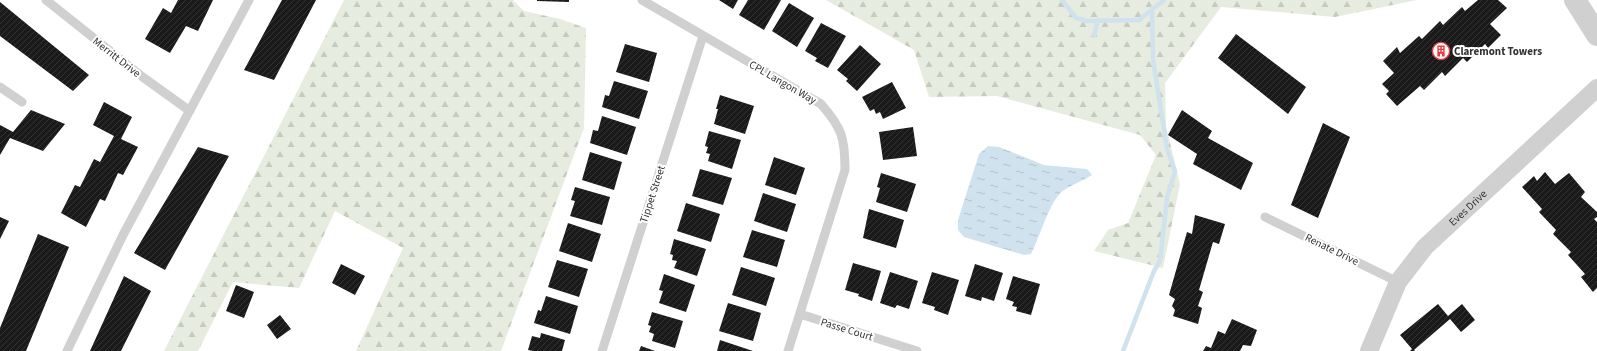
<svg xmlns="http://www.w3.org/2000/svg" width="1597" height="351" font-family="'Source Sans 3',sans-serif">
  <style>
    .forest { fill: url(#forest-firs) }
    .water { fill: url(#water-ripples) }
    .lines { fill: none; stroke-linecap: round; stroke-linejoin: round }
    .stream { stroke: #cfe2ee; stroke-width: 4.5 }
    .building { fill: url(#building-hatch) }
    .service { stroke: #d0d0d0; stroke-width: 9 }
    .minor { stroke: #d0d0d0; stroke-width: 18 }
    .tertiary { stroke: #d0d0d0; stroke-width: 22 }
    .labels { text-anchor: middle; stroke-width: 4; stroke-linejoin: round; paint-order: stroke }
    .poi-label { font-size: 11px; font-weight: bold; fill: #333; stroke: #fff; text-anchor: start }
    .street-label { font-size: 11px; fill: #333; stroke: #fff }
  </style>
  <defs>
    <pattern id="forest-firs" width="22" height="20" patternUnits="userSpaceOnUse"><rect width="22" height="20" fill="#e6ecdf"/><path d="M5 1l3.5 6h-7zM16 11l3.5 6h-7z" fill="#c6cbc0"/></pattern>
    <pattern id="water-ripples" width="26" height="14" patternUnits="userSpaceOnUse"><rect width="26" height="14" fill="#cfe2ee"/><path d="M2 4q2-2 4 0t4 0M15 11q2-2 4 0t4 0" fill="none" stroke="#b2c2cd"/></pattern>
    <pattern id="building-hatch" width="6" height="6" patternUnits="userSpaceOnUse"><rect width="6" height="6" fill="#1a1a1a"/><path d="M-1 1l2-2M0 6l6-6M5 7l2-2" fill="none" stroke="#333"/></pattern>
  </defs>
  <rect width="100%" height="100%" fill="#fff"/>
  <!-- forest -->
  <path class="forest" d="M344,0H513L524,11L560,19L586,28L584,128L501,351H356L403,248L335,211L299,288L233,282L198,351H164Z
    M826,0H1417L1335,17L1221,7L1165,83L1166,126L1180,184L1163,268L1094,251L1108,230L1128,223L1156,155L1140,135L997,96L929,97L914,50Z"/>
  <!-- water -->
  <path class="water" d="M988,146L999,147L1044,165L1087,169L1092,175C1083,181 1073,184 1064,190C1050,199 1040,237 1031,254L1024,255L964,237L958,230V220L979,154Z"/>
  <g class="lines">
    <!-- stream -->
    <path class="stream" d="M1062,0L1076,18L1087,21L1139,20L1164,0
      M1094,36L1098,20
      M1123,351L1154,271L1160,261L1167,198L1175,171L1167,149L1153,59L1152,8"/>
  </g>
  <!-- building -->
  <path class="building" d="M178,0H213L198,31L186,26L170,53L145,39L163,8L171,13Z
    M282,0H316L274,80L244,70Z
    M537,0H569V2L537,1Z
    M719,0H738L733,9Z
    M748,0H781L764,30L739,15Z
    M1478,0H1498L1507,8L1490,24L1501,35L1488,48L1485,44L1467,62L1463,58L1445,76L1442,72L1424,90L1420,86L1397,106L1386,94L1389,91L1382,84L1394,73L1383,61L1397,47L1400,53L1419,36L1422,39L1440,21L1443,25L1462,7L1465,11Z
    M0,2L89,75L73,91L0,36Z
    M789,3L814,18L797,47L772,31Z
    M821,23L846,36L828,68L815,61L817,58L805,51Z
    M1236,34L1306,87L1288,114L1218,58Z
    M625,44L657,53L649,82L616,72Z
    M860,45L881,64L857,91L846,81L848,79L837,70Z
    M614,81L648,91L639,119L602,107L605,95L609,96Z
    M892,82L906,108L883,119L880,112L876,114L874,109L870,111L862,97Z
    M720,95L754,106L745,134L714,124L718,109H716Z
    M104,102L132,117L121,139L138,147L123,175L118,173L105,201L100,199L86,227L61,213L75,185L80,187L94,159L100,162L114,136L93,125Z
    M31,110L65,124L43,151L10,138L0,155V125L13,132Z
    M1182,110L1212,131L1208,138L1253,163L1241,190L1193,164L1197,154L1168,135Z
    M602,116L636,127L627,155L590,143L593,130L598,131Z
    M1323,123L1350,137L1318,218L1291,205Z
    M913,127L917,156L883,160L879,132Z
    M709,131L741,140L732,169L708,161L710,154L706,153L708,147L705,146Z
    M198,147L229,156L165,270L134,253Z
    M590,152L622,162L614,190L582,180Z
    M774,157L805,168L796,195L765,185Z
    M700,169L732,178L723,205L692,196Z
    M1545,172L1555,184L1569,173L1585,192L1581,197L1597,212V217L1594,219L1597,222V288L1593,292L1581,277L1585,274L1568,255L1571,252L1553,234L1556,230L1539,212L1542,209L1522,187L1534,176L1537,181Z
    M881,173L916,184L907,212L876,202L880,188L877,187Z
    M575,187L610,197L602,225L570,216L575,201L571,200Z
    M763,193L796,204L787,232L754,221Z
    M686,203L720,214L711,242L677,231Z
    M869,209L904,220L896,248L863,238Z
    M1195,215L1225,224L1219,244L1213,242L1199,290L1203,292L1198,306L1202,308L1198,324L1173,316L1175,310L1172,306L1175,299L1169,295L1187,232L1192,234Z
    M0,217L9,221L0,239Z
    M568,223L601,234L592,262L559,251Z
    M752,230L785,240L777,267L743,257Z
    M38,234L69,247L26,351H0V328Z
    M674,239L706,249L697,276L674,268L677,261L672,260L673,255L670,254Z
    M557,260L588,269L579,297L548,287Z
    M853,263L881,271L872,301L858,296L859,294L845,290Z
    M341,264L365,276L355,295L332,283Z
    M975,264L1003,273L994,301L982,297L981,301L965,296Z
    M741,267L775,278L766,306L732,295Z
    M890,272L918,281L909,309L897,305L895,308L880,303Z
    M932,272L959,280L948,315L934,310L935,307L922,303Z
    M664,274L695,285L686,312L659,303L663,291L659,290Z
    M124,276L151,291L121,351H90Z
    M1013,276L1040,284L1031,315L1016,311L1017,307L1012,306L1014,302L1006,299Z
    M236,285L254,292L244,318L226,311Z
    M546,296L578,306L570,334L534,323L538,310L541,311Z
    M728,303L761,313L753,341L719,331Z
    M1438,304L1448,316L1462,304L1475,320L1461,332L1450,319L1414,350L1415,351H1410L1412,349L1400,335Z
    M652,312L683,321L675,348L652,341L654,334L649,332L651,326L648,325Z
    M280,315L291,329L277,339L267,325Z
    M1232,319L1257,330L1251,346L1243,345L1240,351H1203L1206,346L1211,348L1218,331L1225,334Z
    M541,333L565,340L562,351H533L528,350L532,336L540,338Z
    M720,340L753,351H717Z
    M641,346L655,351H639Z"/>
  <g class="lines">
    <!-- service -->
    <path class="service" d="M46,0L144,78L190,111
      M642,0L821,104C842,128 845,138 845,170L788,351
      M0,87L22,102
      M1265,217L1398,282
      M800,314L917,351
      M67,351L123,235L249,0
      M602,351L703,36"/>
    <!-- minor -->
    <path class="minor" id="s1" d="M1369,351L1398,282L1425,247L1597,88"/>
    <!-- tertiary -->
    <path class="tertiary" d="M1575,0L1597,35"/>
  </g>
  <!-- icons -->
  <defs>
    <symbol id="building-ring" viewBox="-11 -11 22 22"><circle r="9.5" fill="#fff" stroke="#e63946" stroke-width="1.5"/><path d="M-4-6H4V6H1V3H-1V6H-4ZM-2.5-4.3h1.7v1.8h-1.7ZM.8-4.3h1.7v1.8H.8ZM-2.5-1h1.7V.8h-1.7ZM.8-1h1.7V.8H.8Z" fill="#e63946"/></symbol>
  </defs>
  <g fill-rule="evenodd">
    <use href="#building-ring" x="1431" y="41" width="20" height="20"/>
  </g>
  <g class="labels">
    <!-- poi labels -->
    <g class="poi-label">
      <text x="1454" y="55">Claremont Towers</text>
    </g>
    <!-- street labels -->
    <g class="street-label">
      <text transform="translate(117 57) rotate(38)" y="4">Merritt Drive</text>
      <text transform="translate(783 82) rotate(30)" y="4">CPL Langon Way</text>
      <text transform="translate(652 194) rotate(-72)" y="4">Tippet Street</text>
      <text dy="4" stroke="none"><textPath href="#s1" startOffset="177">Eves Drive</textPath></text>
      <text transform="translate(1332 249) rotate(26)" y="4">Renate Drive</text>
      <text transform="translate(847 329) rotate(17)" y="4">Passe Court</text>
    </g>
  </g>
</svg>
